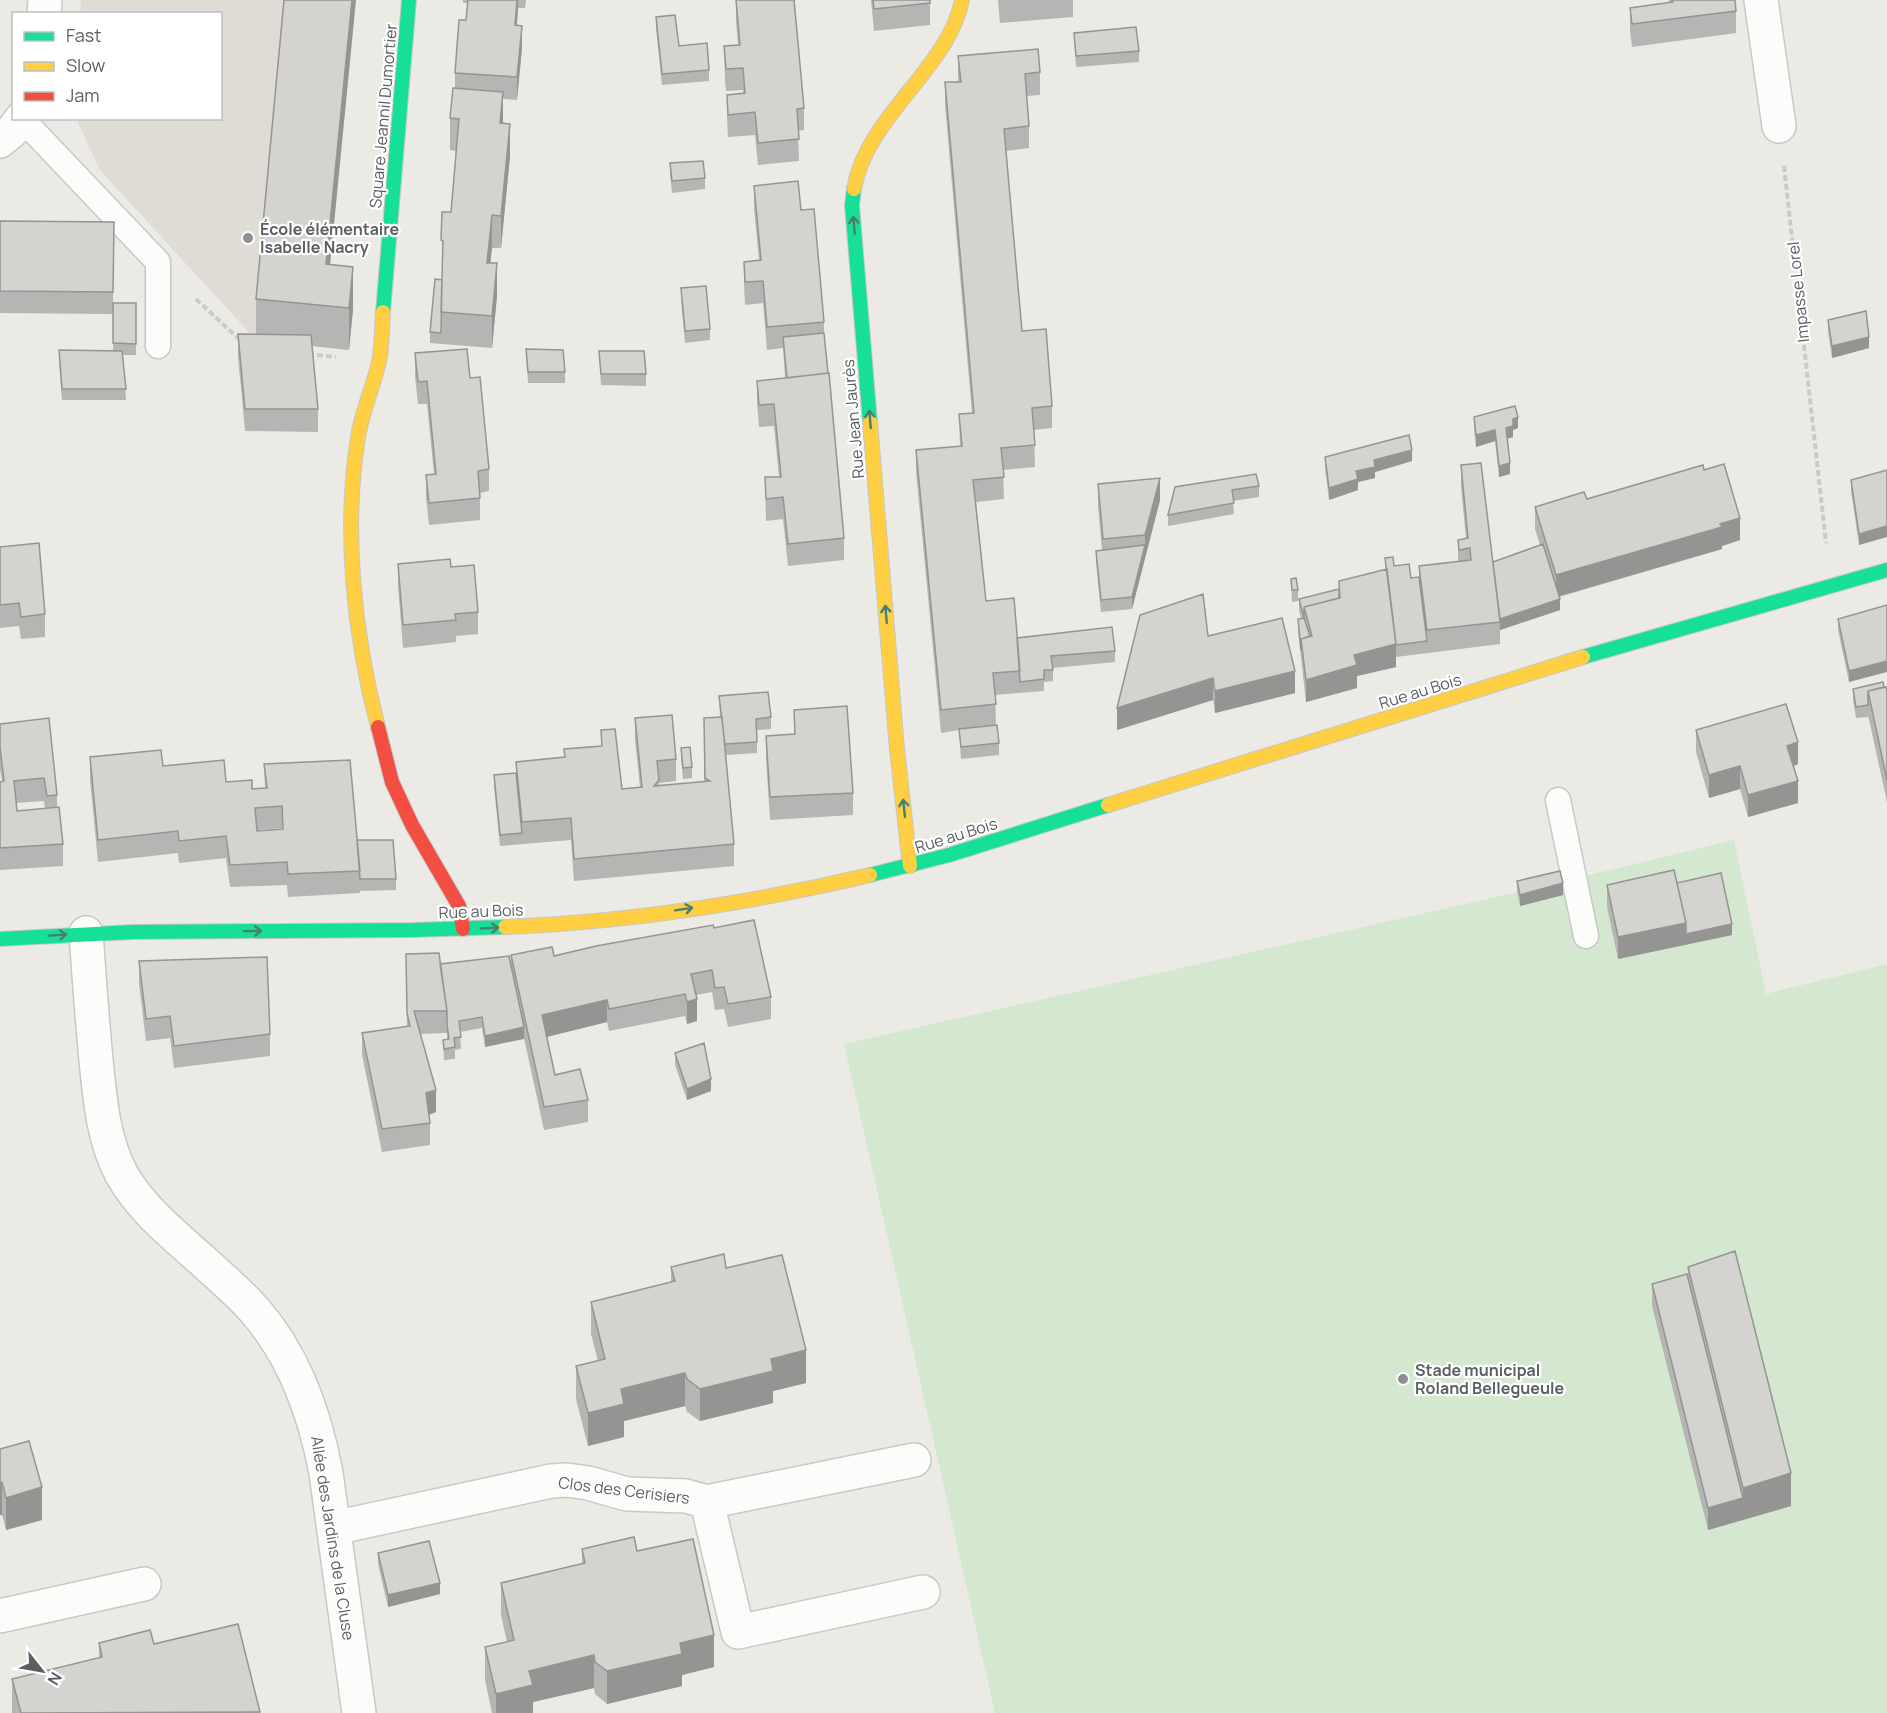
<svg xmlns="http://www.w3.org/2000/svg" width="1887" height="1713" font-family="Manrope,sans-serif">
  <style>
    .education { fill: #dedcd5 }
    .pitch { fill: #d3e8cf }
    .lines { fill: none; stroke-linecap: round; stroke-linejoin: round }
    .lane-casing { stroke: #c8c8c7; stroke-width: 27 }
    .street-casing { stroke: #c8c8c7; stroke-width: 36 }
    .fast-casing { stroke: #c7c7c6; stroke-width: 16 }
    .slow-casing { stroke: #c7c7c6; stroke-width: 16 }
    .jam-casing { stroke: #c7c7c6; stroke-width: 16 }
    .path { stroke: #c7ccc9; stroke-width: 4; stroke-dasharray: 6 3; stroke-linecap: butt }
    .lane { stroke: #fcfcfb; stroke-width: 24 }
    .street { stroke: #fcfcfb; stroke-width: 33 }
    .fast { stroke: #16e098; stroke-width: 14 }
    .slow { stroke: #ffcf43; stroke-width: 14 }
    .jam { stroke: #f24e42; stroke-width: 14 }
    .wall { fill: #b6b5b3; fill-rule: evenodd }
    .shaded-wall { fill: #949492 }
    .building { fill: #d4d3d0; stroke: #949492; stroke-width: 1.5; fill-rule: evenodd }
    .oneway { stroke: #497f71 }
    .poi-dot { fill: #8d9091; stroke: #fff; stroke-width: 2 }
    .labels { text-anchor: middle; stroke-width: 4.5; stroke-linejoin: round; paint-order: stroke }
    .street-label { font-size: 16px; fill: #5a5f64; stroke: #fff }
    .poi-label { font-size: 16px; font-weight: bold; fill: #5a5f64; stroke: #fff; text-anchor: start }
  </style>
  <rect width="100%" height="100%" fill="#ebeae5"/>
  <!-- education -->
  <path class="education" d="M81,0H356L326,305L353,309L349,350L256,340L100,170L78,123V119L220,118V14L80,13Z"/>
  <!-- pitch -->
  <path class="pitch" d="M1734,840L1766,994L1887,964V1713H995L844,1044L1531,889Z"/>
  <g class="lines">
    <defs>
      <path id="lane" d="M22,119L158,262V346
        M1558,800L1586,936"/>
      <path id="street" d="M1761,0L1779,126
        M44,14L45,0
        M0,141L13,130L22,118
        M86,933C89,976 92,1018 96,1060C100,1099 103,1140 122,1175C142,1210 174,1235 203,1261C221,1278 240,1293 256,1312C295,1357 315,1414 326,1473L359,1713
        M707,1502L738,1632L923,1592
        M334,1528L551,1481L567,1480L588,1483L627,1494L686,1496L707,1502L914,1460
        M0,1616L144,1584"/>
      <path id="fast" d="M854,189L852,205L870,422
        M383,312L409,0
        M1583,657L1887,570
        M870,875L949,855L1108,805
        M0,939L133,932L414,930L505,927"/>
      <path id="slow" d="M854,189C866,117 949,68 962,0
        M870,422L897,749L910,866
        M378,727C354,635 343,531 358,437C362,412 373,387 379,362C382,346 382,329 383,312
        M1108,805L1583,657
        M505,927C628,922 751,903 870,875"/>
      <path id="jam" d="M378,727L392,782L412,825L459,906L463,929"/>
    </defs>
    <!-- lane casing -->
    <use href="#lane" class="lane-casing"/>
    <!-- street casing -->
    <use href="#street" class="street-casing"/>
    <!-- fast casing -->
    <use href="#fast" class="fast-casing"/>
    <!-- slow casing -->
    <use href="#slow" class="slow-casing"/>
    <!-- jam casing -->
    <use href="#jam" class="jam-casing"/>
    <!-- path -->
    <path class="path" d="M1784,166L1826,543
      M196,299L241,341
      M308,354L336,357"/>
    <!-- lane -->
    <use href="#lane" class="lane"/>
    <!-- street -->
    <use href="#street" class="street"/>
    <!-- fast -->
    <use href="#fast" class="fast"/>
    <!-- slow -->
    <use href="#slow" class="slow"/>
    <!-- jam -->
    <use href="#jam" class="jam"/>
  </g>
  <!-- wall -->
  <path class="wall" d="M463,0H526L525,8H518L517,25L522,48L517,100L503,99V123L510,156L501,248H492L490,263L497,296L492,348L430,343V332L442,280V212H451L456,151L450,150V118L455,88V73L466,20L468,3H463Z
    M736,0L804,108V130L798,131L799,161L758,165L755,135L728,137L727,117V95L743,93V90L726,91L725,80L724,46L738,45L736,21Z
    M871,0H930V25L874,31Z
    M998,0H1073V17L1000,23Z
    M1669,0H1735L1736,11V33L1632,47L1630,30V8L1669,2Z
    M656,17L679,46L709,70V81L662,85L656,28Z
    M1074,33L1139,51V62L1076,67Z
    M958,56L1040,72V95L1027,96L1029,126V148L1006,151L1022,331L1052,406V428L1034,430L1035,467L1003,470L1004,499L976,502L986,601L1017,638L1115,651V662L1053,668V681L1044,682V691L995,695L996,725L999,743V755L961,759L959,730L941,733L916,472V450L960,446L959,414L972,413L945,105V82H958Z
    M670,163L705,178V189L672,193L670,174Z
    M754,186L801,210L824,322V333L844,538V560L788,566L783,519L766,521L765,477H779L774,426L759,427L757,403V381L785,378L783,348L767,350L763,303L745,305L744,284V262L759,260L754,208Z
    M0,221L114,222L113,303H136V355H123L126,400H62L59,361V350L113,351V312V314L0,313Z
    M330,264L353,309L349,350L312,346L318,409V432L245,431L238,357V334L256,335V299Z
    M681,288L710,329V340L685,343L681,299Z
    M1828,320L1869,348L1832,358L1828,331Z
    M526,349L565,372V383H528Z
    M599,351L646,374V386L601,385Z
    M415,353L470,378L489,469V491L480,493V520L429,525L426,497V475L434,474L427,404H418L415,376Z
    M1474,417L1518,428L1513,430V437L1507,439L1510,474L1499,477L1495,441L1476,447L1474,429Z
    M1325,457L1412,461L1375,472V478L1358,482V490L1329,500L1325,468Z
    M1461,465L1493,562L1540,545L1535,529V507L1587,499L1740,540L1722,546V549L1559,597L1560,610L1500,630V644L1396,657V667L1357,676V688L1306,702L1298,631V619H1301L1299,610V599L1339,589V581L1385,570V558L1411,578L1419,577V566L1458,562V540L1466,539L1461,487Z
    M1887,470L1859,545L1851,491V480Z
    M1098,484L1160,500L1132,609L1101,612L1096,562V551L1102,550L1098,506Z
    M1259,486V497L1233,501L1234,514L1168,526V515L1175,487Z
    M0,547L45,614V637L21,639L19,626L0,628Z
    M398,564L451,567L478,612V634L456,636V642L403,648L398,586Z
    M1291,579L1298,590V601L1292,602Z
    M1887,605L1849,682L1838,630V619Z
    M1208,636L1295,693L1215,713L1213,700L1117,730Z
    M1884,687L1887,691V802L1868,715V717L1856,718L1853,700V689Z
    M719,696L771,717V729L757,730V753L726,755L734,844V866L574,881L571,840L500,846L494,786V775L516,773V762L564,757V749L601,746V730L622,789L640,787L635,740V718L676,759V781L659,783V786L704,782V718L720,717Z
    M794,710L853,793V815L770,820L766,758V736L794,734Z
    M0,724L57,795V807L63,844V866L0,870V782L2,781L0,769ZM44,801L45,808L17,811L16,803Z
    M1696,730L1798,764L1793,766L1798,803L1748,817L1740,789L1709,798L1696,752Z
    M681,748L692,767V778L683,779L681,759Z
    M90,757L163,766L252,789L265,788L264,764L357,840L396,879V890L360,891V893L288,897L287,885L230,887L226,858L179,863L178,853L98,862L90,780ZM282,828V829L257,831V830Z
    M1517,881L1563,895L1520,906L1517,892Z
    M1677,883L1732,935L1618,959L1607,907V885Z
    M714,928L771,997V1019L728,1027L724,1009L715,1010L712,992L696,995L697,1021L687,1024L685,1016L609,1031L607,1022L547,1037L555,1075L588,1100V1122L544,1130L524,1038L485,1047L482,1028L460,1032L461,1049L455,1050V1059L444,1060L443,1040L447,1039V1033L420,1034L436,1112L429,1115L430,1123V1145L382,1152L362,1055V1033L407,1026L406,954L440,964L511,963V955L554,956Z
    M139,961L270,1034V1056L174,1068L170,1038L146,1041L139,984Z
    M675,1053L711,1091L687,1100L675,1065Z
    M671,1267L726,1268L806,1383L773,1391V1403L700,1421L687,1412L685,1406L624,1421V1437L588,1446L576,1399V1366L598,1361L591,1334V1302L671,1282Z
    M1688,1267L1791,1506L1708,1530L1652,1306V1284L1688,1278Z
    M0,1449L42,1520L6,1530L2,1515H0Z
    M582,1549L637,1551L714,1667L682,1675V1686L607,1704L595,1694L594,1688L533,1702V1713H492L485,1680V1647L507,1642L501,1615V1583L582,1564Z
    M378,1553L440,1594L388,1607L378,1564Z
    M99,1643L154,1644L260,1713H12V1679L99,1658Z"/>
  <!-- shaded-wall -->
  <path class="shaded-wall" d="M352,0H356L326,306V264Z
    M517,0H518V8L515,47V25Z
    M522,26V48L517,100V77Z
    M503,92V125L500,123Z
    M510,124V156L501,248V216Z
    M492,215V248L487,295V263Z
    M497,263V296L492,348V316Z
    M353,267V309L349,350V308Z
    M1869,337V348L1832,358V346Z
    M1518,417V428L1513,430V437L1506,439V428L1513,419Z
    M1495,430V441L1476,447V435Z
    M1412,450V461L1375,472V478L1358,482V490L1329,500V488L1374,460Z
    M1510,463V474L1499,477V466Z
    M1160,478V500L1132,609V597L1145,546V535Z
    M1740,518V540L1722,546V549L1556,597V575Z
    M1887,526V537L1859,545V534Z
    M1560,599V610L1500,630V622L1499,619Z
    M1396,644V667L1357,676V688L1306,702V680L1354,655Z
    M1887,661V672L1849,682V671Z
    M1295,671V693L1215,713V691Z
    M1213,678V700L1117,730V708Z
    M1798,742V764L1787,769V746Z
    M1740,766V789L1709,798V775Z
    M1798,781V803L1748,817V795Z
    M1563,883V895L1520,906V895Z
    M1686,923L1732,924V935L1618,959V937Z
    M697,999V1021L687,1024V1002Z
    M607,1000V1022L542,1038V1015Z
    M524,1027V1039L485,1047V1036Z
    M711,1079V1091L687,1100V1089Z
    M436,1090V1112L426,1116V1093Z
    M806,1350V1383L773,1391V1403L700,1421V1389L771,1359Z
    M685,1373V1406L624,1421V1437L588,1446V1413L621,1389Z
    M1791,1473V1506L1708,1530V1508L1743,1498V1488Z
    M2,1482V1515H0V1483Z
    M42,1487V1520L6,1530V1498Z
    M440,1583V1594L388,1607V1595Z
    M714,1635V1667L682,1675V1686L607,1704V1671L680,1643Z
    M594,1655V1688L533,1702V1713H496V1694L529,1671Z"/>
  <!-- building -->
  <path class="building" d="M284,0H352L326,264L353,267L349,308L256,299Z
    M468,0H517L515,25L522,26L517,77L455,73L459,20H466Z
    M736,0H794L804,108L797,109L799,139L758,143L755,112L728,115L727,95L745,93L743,68L726,69L725,57L724,46L740,45Z
    M873,0H930V3L874,9Z
    M1672,0H1735L1736,11L1632,24L1630,8L1673,2Z
    M675,15L679,46L707,43L709,70L662,74L656,17Z
    M1136,27L1139,51L1076,56L1074,33Z
    M1038,49L1040,72L1025,74L1029,126L1004,129L1022,331L1046,329L1052,406L1032,408L1035,445L1001,448L1004,477L973,480L986,601L1014,598L1020,671L993,673L996,704L941,710L916,450L962,446L959,414L974,413L945,82H961L958,56Z
    M453,88L503,92L500,123L510,124L501,216L492,215L487,263H497L492,316L441,312L443,241L441,240L442,212H451L459,119L450,118Z
    M703,161L705,178L672,181L670,163Z
    M798,181L801,210L814,209L824,322L767,327L763,281L745,282L744,262L761,260L754,186Z
    M0,221L114,222L113,292L0,291Z
    M435,279L442,280L441,333L430,332Z
    M706,286L710,329L685,331L681,288Z
    M113,303H136V344L113,343Z
    M1866,311L1869,337L1832,346L1828,320Z
    M824,333L828,373L787,378L783,337Z
    M238,334L311,335L318,409H245Z
    M467,349L470,378L480,377L489,469L478,471L480,498L429,503L426,475L436,474L427,381L418,382L415,353Z
    M526,349L563,350L565,372H528Z
    M59,350L122,351L126,389H62Z
    M599,351H644L646,374H601Z
    M829,373L844,538L788,544L783,497L766,499L765,477H781L774,404L759,405L757,381Z
    M1515,406L1518,417L1513,419V426L1506,428L1510,463L1499,466L1495,430L1476,435L1474,417Z
    M1409,435L1412,450L1374,460L1375,467L1356,471L1358,479L1329,488L1325,457Z
    M1481,463L1500,622L1427,630L1419,566L1471,560L1470,548L1459,550L1458,540L1468,538L1461,465Z
    M1724,464L1740,518L1720,524L1722,527L1556,575L1535,507L1584,492L1587,499L1703,465L1704,470Z
    M1887,470V526L1859,534L1851,480Z
    M1256,474L1259,486L1232,490L1234,503L1168,515L1175,487Z
    M1160,478L1145,535L1103,539L1098,484Z
    M39,543L45,614L21,617L19,603L0,605V547Z
    M1543,544L1560,599L1500,619L1493,562Z
    M1145,545L1132,597L1101,600L1096,551Z
    M1393,557L1394,566L1409,564L1411,578L1419,577L1427,641L1396,645L1385,558Z
    M450,559L451,567L474,565L478,612L455,614L456,620L403,625L398,564Z
    M1387,569L1396,644L1354,655L1357,665L1306,680L1301,639L1312,636L1304,607L1340,598L1339,581Z
    M1296,578L1298,590H1292L1291,579Z
    M1339,589V598L1304,607V618L1299,599Z
    M1203,594L1208,636L1282,618L1295,671L1215,691L1213,678L1117,708L1140,615Z
    M1887,605V661L1849,671L1838,619Z
    M1304,618L1310,636L1301,639V650L1298,619Z
    M1112,627L1115,651L1051,656L1053,670H1044V679L1020,682L1017,638Z
    M1883,682L1884,687L1868,691V705L1856,707L1853,689Z
    M1886,687L1887,691V780L1868,691Z
    M768,692L771,717L756,719L757,742L725,744L719,696Z
    M1786,704L1798,742L1787,746L1798,781L1748,795L1740,766L1709,775L1696,730Z
    M847,706L853,793L770,797L766,736L795,734L794,710Z
    M672,715L676,759L657,761L659,780L654,786L710,781L705,778L704,718L722,717L734,844L574,859L571,818L522,822L516,762L565,757L564,749L602,746L601,730L615,729L622,789L642,787L635,718Z
    M49,718L57,795L47,796L44,778L14,781L17,811L59,807L63,844L0,848V782L4,781L0,747V724Z
    M997,725L999,743L961,747L959,729Z
    M690,747L692,767L683,768L681,748Z
    M161,750L163,766L224,760L226,782L252,780V789L267,788L264,764L350,760L360,871L288,874L287,862L230,865L226,836L179,841L178,831L98,840L90,757ZM282,806L283,829L257,831L255,808Z
    M516,773L522,833L500,835L494,775Z
    M357,840H393L396,879H360Z
    M1674,870L1686,923L1618,937L1607,885Z
    M1560,871L1563,883L1520,895L1517,881Z
    M1721,873L1732,924L1686,934V923L1677,883Z
    M754,920L771,997L728,1004L724,987L715,988L712,970L691,974L697,999L687,1002L685,994L609,1009L607,1000L542,1015L555,1075L580,1069L588,1100L544,1107L511,955L552,947L554,956L596,946L713,925L714,928Z
    M439,953L447,1011H414L436,1090L426,1093L430,1123L382,1129L362,1033L410,1026L407,1013L406,954Z
    M509,956L524,1027L485,1036L482,1017L459,1021L461,1037L454,1038L455,1047L444,1049L443,1040L449,1039L447,1025V1011L440,964Z
    M267,957L270,1034L174,1046L170,1016L146,1019L139,961Z
    M704,1043L711,1079L687,1089L675,1053Z
    M1735,1251L1791,1473L1743,1488L1688,1267Z
    M724,1254L726,1268L782,1255L806,1350L771,1359L773,1371L700,1389L687,1379L685,1373L621,1389L624,1404L588,1413L576,1366L605,1359L591,1302L675,1281L671,1267Z
    M1687,1274L1743,1498L1708,1508L1652,1284Z
    M29,1441L42,1487L6,1498L2,1482L0,1483V1449Z
    M634,1537L637,1551L693,1539L714,1635L680,1643L682,1654L607,1671L595,1662L594,1655L529,1671L533,1685L496,1694L485,1647L514,1640L501,1583L585,1563L582,1549Z
    M429,1541L440,1583L388,1595L378,1553Z
    M238,1624L260,1712L21,1713L12,1679L102,1657L99,1643L150,1630L154,1644Z"/>
  <!-- one-way arrows -->
  <defs><path id="oneway-shaft" d="M-6 0H5M1.5-3L5.5 0L1.5 3" fill="none" stroke-width="1.6" stroke-linecap="round" stroke-linejoin="round" transform="scale(1.5)"/></defs>
  <g class="oneway">
    <use href="#oneway-shaft" transform="translate(854 225) rotate(-95)"/>
    <use href="#oneway-shaft" transform="translate(870 419) rotate(-95)"/>
    <use href="#oneway-shaft" transform="translate(886 614) rotate(-95)"/>
    <use href="#oneway-shaft" transform="translate(904 808) rotate(-96)"/>
    <use href="#oneway-shaft" transform="translate(684 909) rotate(-9)"/>
    <use href="#oneway-shaft" transform="translate(490 928) rotate(-3)"/>
    <use href="#oneway-shaft" transform="translate(253 931) rotate(-1)"/>
    <use href="#oneway-shaft" transform="translate(58 935) rotate(-4)"/>
  </g>
  <!-- markers -->
  <g class="poi-dot">
    <circle cx="248" cy="238" r="6"/>
    <circle cx="1403" cy="1379" r="6"/>
  </g>
  <g class="labels">
    <!-- street labels -->
    <g class="street-label">
      <text transform="translate(383 116) rotate(-85)" y="6">Square Jeannil Dumortier</text>
      <text transform="translate(1798 292) rotate(-96)" y="6">Impasse Lorel</text>
      <text transform="translate(853 419) rotate(-95)" y="6">Rue Jean Jaurès</text>
      <text transform="translate(1420 691) rotate(-17)" y="6">Rue au Bois</text>
      <text transform="translate(956 835) rotate(-17)" y="6">Rue au Bois</text>
      <text transform="translate(481 911) rotate(-2)" y="6">Rue au Bois</text>
      <text transform="translate(624 1490) rotate(7)" y="6">Clos des Cerisiers</text>
      <text transform="translate(333 1538) rotate(81)" y="6">Allée des Jardins de la Cluse</text>
    </g>
    <!-- poi labels -->
    <g class="poi-label">
      <text x="260" y="235">École élémentaire<tspan x="260" dy="18">Isabelle Nacry</tspan></text>
      <text x="1415" y="1376">Stade municipal<tspan x="1415" dy="18">Roland Bellegueule</tspan></text>
    </g>
  </g>
  <!-- legend -->
  <rect x="12" y="12" width="210" height="108" fill="#ffffff" stroke="#bdbfc1" stroke-width="1.5"/>
  <rect x="24" y="32" width="30" height="9" fill="#16e098" stroke="#bdbfc1" stroke-width="1.5"/>
  <text x="66" y="42" font-size="18" fill="#5a5f64">Fast</text>
  <rect x="24" y="62" width="30" height="9" fill="#ffcf43" stroke="#bdbfc1" stroke-width="1.5"/>
  <text x="66" y="72" font-size="18" fill="#5a5f64">Slow</text>
  <rect x="24" y="92" width="30" height="9" fill="#f24e42" stroke="#bdbfc1" stroke-width="1.5"/>
  <text x="66" y="102" font-size="18" fill="#5a5f64">Jam</text>
  <!-- north arrow -->
  <g transform="translate(42 1671) rotate(121)" stroke="#ffffff" stroke-width="4.5" paint-order="stroke">
  <path d="M0-4.5L10 22L0 15L-10 22Z" fill="#5a5f64"/>
  <text y="-9" font-size="16" font-weight="bold" text-anchor="middle" fill="#5a5f64">N</text>
  </g>
</svg>
